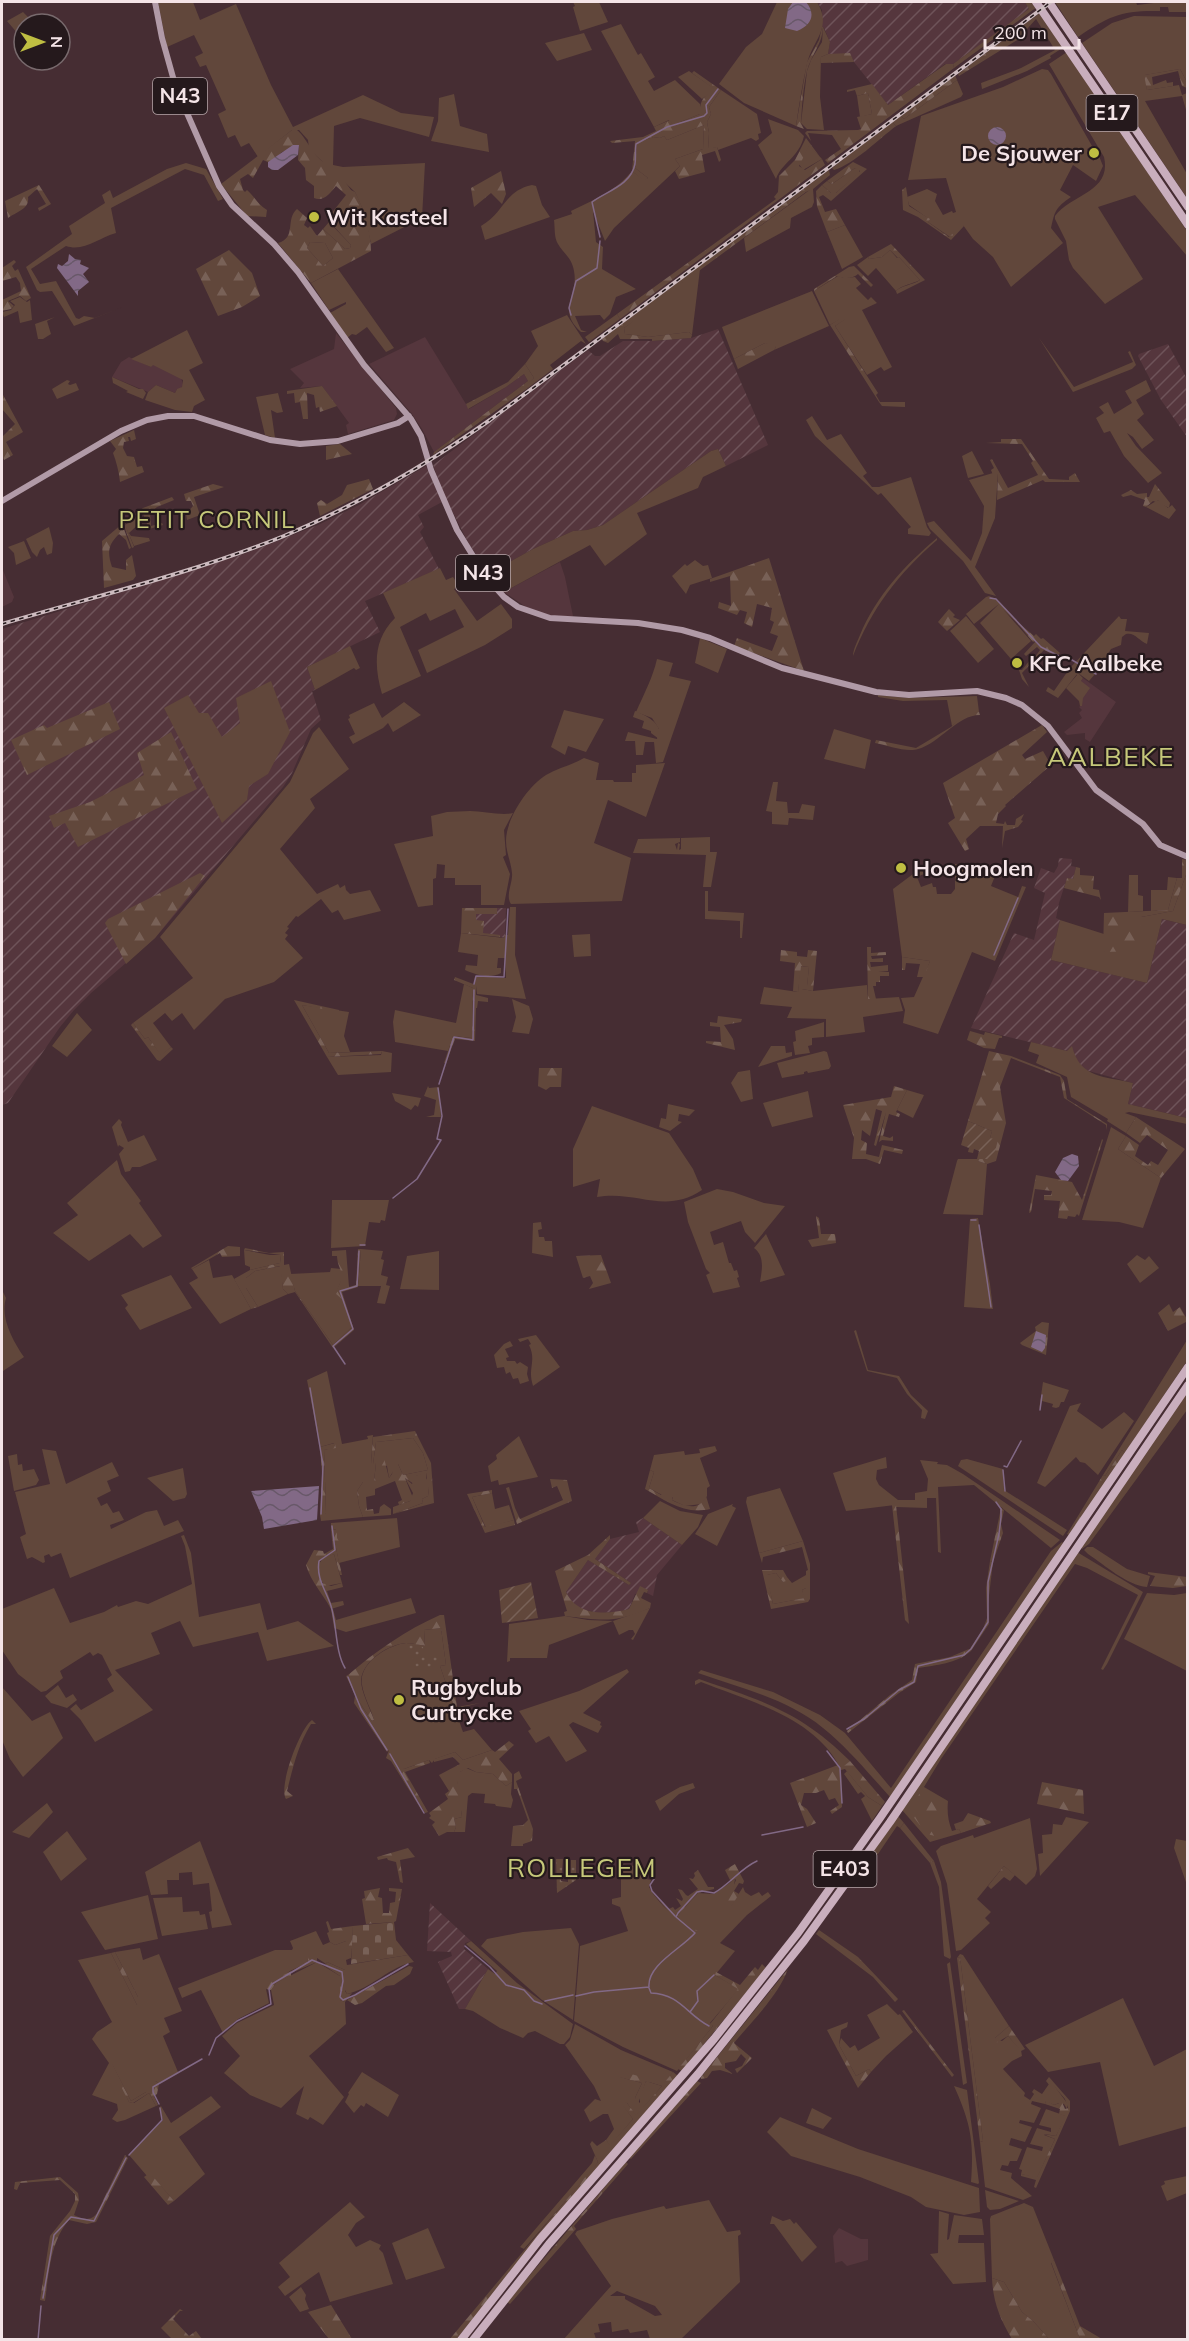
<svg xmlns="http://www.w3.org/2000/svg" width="1189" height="2341" font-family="Mulish,sans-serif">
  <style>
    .built { fill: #55363d }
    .industrial { fill: url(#industrial-furrows) }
    .grass { fill: #61473b; fill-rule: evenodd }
    .forest { fill: url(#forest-firs); fill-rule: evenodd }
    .cemetery { fill: url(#cemetery-stones) }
    .park { fill: url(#park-dots) }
    .garden { fill: url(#garden-furrows) }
    .water { fill: url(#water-waves) }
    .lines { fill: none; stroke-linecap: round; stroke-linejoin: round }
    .stream { stroke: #826986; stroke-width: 1.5 }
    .major { stroke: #b19aa7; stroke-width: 6 }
    .highway { stroke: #c9aebd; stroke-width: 8 }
    .rail-casing { stroke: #cdbbbf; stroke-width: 4 }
    .rail { stroke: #25191c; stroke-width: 1.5; stroke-dasharray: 4.5; stroke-linecap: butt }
    .poi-dot { fill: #bfbe42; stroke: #25191c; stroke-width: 2 }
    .labels { text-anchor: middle; stroke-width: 4.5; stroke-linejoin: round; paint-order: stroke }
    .shield { fill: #25191c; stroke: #b6a7aa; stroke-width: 1.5 }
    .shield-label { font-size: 21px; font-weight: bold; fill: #f4e4e7 }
    .poi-label { font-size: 22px; font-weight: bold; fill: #f4e4e7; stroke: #25191c; text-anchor: start }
    .neighbourhood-label { font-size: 24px; letter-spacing: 1.5px; fill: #c6c87a; stroke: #25191c }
    .quarter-label { font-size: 26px; letter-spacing: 1.5px; fill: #c6c87a; stroke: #25191c }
  </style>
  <defs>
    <pattern id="industrial-furrows" width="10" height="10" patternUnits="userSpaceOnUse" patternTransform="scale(1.5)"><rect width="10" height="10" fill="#55363d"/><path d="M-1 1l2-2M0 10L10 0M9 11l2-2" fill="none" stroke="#6e5359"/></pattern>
    <pattern id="forest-firs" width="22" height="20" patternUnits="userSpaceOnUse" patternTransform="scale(1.5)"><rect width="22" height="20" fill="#61473b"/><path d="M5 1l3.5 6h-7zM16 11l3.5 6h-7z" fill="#786157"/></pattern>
    <pattern id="cemetery-stones" width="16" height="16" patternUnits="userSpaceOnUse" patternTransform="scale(1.5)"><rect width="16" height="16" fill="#61473b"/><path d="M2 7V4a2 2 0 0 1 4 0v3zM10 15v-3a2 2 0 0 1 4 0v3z" fill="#786157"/></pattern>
    <pattern id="park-dots" width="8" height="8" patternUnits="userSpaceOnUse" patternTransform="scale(1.5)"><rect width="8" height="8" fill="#61473b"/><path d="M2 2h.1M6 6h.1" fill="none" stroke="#786157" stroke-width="1.8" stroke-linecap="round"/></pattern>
    <pattern id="garden-furrows" width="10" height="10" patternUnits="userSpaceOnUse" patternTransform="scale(1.5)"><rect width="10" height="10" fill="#61473b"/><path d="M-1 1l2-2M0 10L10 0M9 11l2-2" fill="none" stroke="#786157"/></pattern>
    <pattern id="water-waves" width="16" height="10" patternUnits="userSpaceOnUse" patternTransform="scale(1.5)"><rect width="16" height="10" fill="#826986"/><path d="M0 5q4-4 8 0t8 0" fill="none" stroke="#685869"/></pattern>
  </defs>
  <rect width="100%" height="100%" fill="#462d33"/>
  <!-- built -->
  <path class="built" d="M336,333L396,408L397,414L394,420L348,434L346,425L349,423L322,386L300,388L304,383L290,369L334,349Z
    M425,337L469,409L506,387L524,374L528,381L434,452L422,429L412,414L369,364Z
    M129,357L151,367L152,364L181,377L183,385L180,390L177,389L175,393L156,385L148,392L112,377L121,362Z
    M560,562L565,577L573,616H551L526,607L504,592Z
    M2,568L14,597L12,602L2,607Z
    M1083,678L1116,702L1090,742L1085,739V733L1067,735L1064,732L1082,718L1079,713L1082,710L1079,707L1082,705L1081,681Z
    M839,2228L861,2239H868V2260L847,2266L842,2261L835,2263L833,2236Z"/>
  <!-- industrial -->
  <path class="industrial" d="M817,2H1030L1034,7L953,64H945L888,105L854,62L850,54H828L830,42L824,28L822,27V10Z
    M718,329L768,445L726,466L718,449L711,451L603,525L587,530L573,531L533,549L500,567L492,578L469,544L443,493L433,465L588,350L595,356H600L623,341H655L691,338Z
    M1168,344L1187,379V437L1161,400L1138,356L1139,354Z
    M426,466L442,502L418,515L424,527L420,532L439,569L365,601L380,632L307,667L315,690L312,691L321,720L311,729L292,773L283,787L155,938L91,993L74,1010L60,1027L8,1103L2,1105V629L241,555L318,525L359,505Z
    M1059,858L1072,859L1071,866L1076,867L1073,879L1067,878L1059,903L1056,918L1060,920L1051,960L1147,983L1162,919L1187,925V1118L1128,1104L1133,1083L1085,1070L1067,1051L971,1028L1014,933L1034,940L1045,893L1034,888L1041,868L1054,873L1058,866Z
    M497,908H506L505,938L483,933L476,921V914H496Z
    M643,1518L682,1545L657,1575L653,1596L647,1593L648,1591L635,1594L629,1609L618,1612L599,1613L581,1609L572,1603L566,1592L588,1560L629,1585L631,1583L595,1559L610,1539L639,1532L636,1522Z
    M430,1903L471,1941L465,1943L464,1949L488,1969L465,2009H459L438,1962L452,1956L451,1952L427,1951Z"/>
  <!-- grass -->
  <path class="grass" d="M158,2H193L200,20L236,4L271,85L293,127L363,95L401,113L434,117L429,137L360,118L334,126L333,165L343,167L425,163L422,218L371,244L364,212L355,192L309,149L308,140L299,130H292L258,157L249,143L241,147L235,135L228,138L218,114L226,110L206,65L200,67L195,57L203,53L194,35L167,47Z
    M573,2H599L608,22L580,31L573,7L575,6Z
    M777,2H817C833,28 812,41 807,64C802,85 799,106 796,126L744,103L719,84L746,47L762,34Z
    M1025,2H1033L1037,7L954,68L953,64L1029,9Z
    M1055,2H1136L1137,5L1162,2H1187V12H1169L1168,7H1160V11C1123,10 1108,16 1078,37Z
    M23,12L35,24H24V41L7,21Z
    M1040,13L1064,47L1050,56L1051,58L1027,71L982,89L981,83L1021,68L1055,50L1036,19L1020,37L1019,33L1015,31Z
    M1134,16L1187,17V82L1180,69L1145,75L1147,90L1179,85L1182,95L1187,93V113L1182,96L1145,101L1187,174V198L1082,43L1112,23Z
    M621,24L638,55L641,53L655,77L648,81L654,91L675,80L700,104V114L673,125L669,120L654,127L601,31Z
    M823,27L830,42L828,54L821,57L820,97L824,130L807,129L801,123L807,71L811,60L822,42Z
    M584,33L592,50L557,61L545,43Z
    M1067,52L1187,231V256L1135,195L1098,207L1143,279L1105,304L1073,268L1069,260L1066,241L1055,219V216C1072,194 1112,192 1104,157L1049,64Z
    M1042,69L1048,70L1051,74L1092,146L1087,149L1093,161L1099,156L1103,166L1096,181L1073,165L1060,190L1071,197C1055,208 1055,211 1051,228L1063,243L1011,287L993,257L973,239L963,225L950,237L928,222L929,219L909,205L907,197L927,189L937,194L935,201L943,215L952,211L953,213L956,212L946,178L908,180L921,116L1003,87Z
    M689,71L715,89L702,99L678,77Z
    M957,80L963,94L961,97L896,126L892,122L901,116L904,119Z
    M721,90L757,114L761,133L758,134L759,139L756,141L751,138L718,150L717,147L708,149L709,133L707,122L711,114L709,107Z
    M868,93L872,114L860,117L857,96Z
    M454,94L460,126L487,134L489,152L431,141L438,121L439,98Z
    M768,119L798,130L804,136C799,158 782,162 776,179L758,145L772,133Z
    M704,125L703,149L675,159L680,166L614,228L605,241L593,211L596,242L603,247L602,269L636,289L616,297L610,314L604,320L600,315L575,316L581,330L587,332H581C556,309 579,297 574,271C572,258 564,254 558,244C554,238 555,228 554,220L572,214L571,211C593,200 616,191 632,171L644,180L648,178L635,168L637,143L653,137L660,138L664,136L667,140Z
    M809,145L822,159L803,170L799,164Z
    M186,163L206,169L223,199L218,201L204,175L185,169L111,208L116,233C98,238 84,252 66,246L31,269L40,284L56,281L76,318L79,319L84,316L95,318L123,307L74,326L52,291L40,292L37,290L26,267L72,234L69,226L105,203L102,195L110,190L113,198L167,169Z
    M855,168L859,169V173L836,193H831L822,185L827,181L832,184Z
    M532,185L536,186L542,205L550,217L485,240L481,226C505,212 504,191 532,185Z
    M811,189H813L814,202L812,207L791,218L790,228L746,252L744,238Z
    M329,222L351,245L350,248L345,249L323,229Z
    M845,225L863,257L842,269L827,232Z
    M310,242L325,243L333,258L323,266L307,248Z
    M890,250L897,258L899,257L920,280C912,284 902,285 896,291L876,268L868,276L857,265L868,257L869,259L882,257Z
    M338,269L394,348L386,352L367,327L356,335L352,334L347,338L330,313L346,304V302L329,310L311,283Z
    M700,269L692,335L689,332L648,337L625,334L624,328L688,278L679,285L678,282L690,273L692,275Z
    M838,276L844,278L855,277L861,284L856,288L868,300L871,297L877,303L862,310L892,367L884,371L881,367L867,375L835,326L845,319L844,317L830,325L814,291Z
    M812,291L829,326L774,350L776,347L765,343L734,359L722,327Z
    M20,297L27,302L30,300L32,320L20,323L18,311L4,317L2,312L11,310L15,305L10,301Z
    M617,314L620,319L589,342L585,337Z
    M567,315L586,344L581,341L550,365L553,369L528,388L525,385L534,378L525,364L538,346L531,331Z
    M55,317L47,321L51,334L43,339H38L35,324Z
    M187,330L203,363L189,370L205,400L194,406L192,412L175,410L145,400L148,392L156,385L175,393L177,389L182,387L183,380L153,365L151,367L131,359Z
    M1039,338L1074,387L1133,362L1128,352L1130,351L1136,365L1132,369L1073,392Z
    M112,377L139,389H143L146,393L143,399L126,392L128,391L113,383Z
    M67,380L70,381L68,384L70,385L76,383L79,390L57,399L52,389Z
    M1146,380L1151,391L1136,400L1144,414L1137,420L1154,440L1142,449L1133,437L1127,433L1136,446L1162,473L1148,483L1124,456L1110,431L1104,433L1096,418L1104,413L1099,407L1108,402L1114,414L1132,403L1125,391Z
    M278,393L283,412L277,413L271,410L270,403L275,438L265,435L256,397Z
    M812,416L827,440L841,434L867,473L863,476L872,487H879L911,477L927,527L931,533L929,536L908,534V529L911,527L881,493L878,495L815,436L806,420Z
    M718,449L726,466L703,477L698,488L637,513L647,534L605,566L590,545L504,592L492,578L500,567L533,549L573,531L587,530L603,525L711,451Z
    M972,451L984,474L968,478L962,456Z
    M993,473H998L995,518L975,567L996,596L985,593L963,561L930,529L927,523L934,521L971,561L982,533L984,506L969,480Z
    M1158,500L1168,508L1172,505L1176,510L1169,519L1146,507Z
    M140,515L142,521L129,533L131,536L149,538L150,541L134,546L125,525L136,516Z
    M49,527L53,543L52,553L47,555L44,547L40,550L37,557L32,552L26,539Z
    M937,538V540C899,573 871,609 853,656C853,650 857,642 860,635C876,596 905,565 937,538Z
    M24,541L31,558L16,565L14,553L8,547Z
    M695,560L703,566L708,565L712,578L690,585L686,594L672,576L685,564L687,566Z
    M440,568L446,580L453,577L459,586L454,589L477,621L501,604L512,619V628L485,645L427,673L418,650L464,627L455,609L430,621L426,613L400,627L421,676L382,694C374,666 373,640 395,618L383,593Z
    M989,596L996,599L1019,623L1018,624L1003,609L1031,641L1011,659L980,623L999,604L974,624L966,614L986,597Z
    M966,616L994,649L978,663L950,631Z
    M1119,616L1121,619H1127L1125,631L1149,633L1147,644C1139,641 1135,632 1126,634L1122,637L1121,645L1111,649L1106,657L1108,659L1089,681L1078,673L1083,678L1081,681L1090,688L1083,698L1082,706H1080L1079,701L1066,688L1077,675L1070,668Z
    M700,638L727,649L718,673L695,663Z
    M350,646L360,668L356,670L354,668L315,690L307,667Z
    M657,659L673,663L669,676L691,681L663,762L656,763L654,742H645L643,755H636L635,741H625L628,732L657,739L659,729L652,718L636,712C644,694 653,677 657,659Z
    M271,681L290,732L268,774L249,786L247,800L222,823L164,708L188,695L199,713H208L222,737L240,723L236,698Z
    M878,695L907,698L977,696L979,712L964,716L952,726L947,700L903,701L878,697Z
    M404,702L421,715L393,732L388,723L383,728L353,744L349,737L355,734L348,719L350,718L349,715L374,703L382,718Z
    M564,710L604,719L586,752L568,746L565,755L551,747Z
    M319,727L349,769L310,799L315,808L280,849L317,894L338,884L340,888L345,885L346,890L350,894L370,890L381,911L344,920L338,910L332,913L321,899L298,917L296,916L287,927L289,928L285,933L288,935L285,939L303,958L274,982L225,999L194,1030L182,1013L172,1021L165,1013L153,1023L171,1047L161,1056L148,1037L145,1039L133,1023L193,978L160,937L290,782L313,733Z
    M834,729L871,740L865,769L824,759Z
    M584,758L599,763L596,780H613L614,782H632V773H636V765L665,763L646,817L608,800L594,843L631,858L622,901L511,904C505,896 513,883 512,873C511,862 506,852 506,841C506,819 527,787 546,775C558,768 572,765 584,758Z
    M773,782H778L776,801L787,802L788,813H799L802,804L815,806L813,820L789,818L788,825L772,824V812L766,811Z
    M470,811C483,811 502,816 513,813L504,830L506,855L503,857L510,874L504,905H481V885H455V878H444L445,865L437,864L436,878L433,879V905L418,907L394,844L433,836L431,816L447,812Z
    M710,837V852H717L711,887H703L706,855L633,853L638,839L680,838V842L675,844L677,850L678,843L680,844L679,850L681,849V838Z
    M955,864L991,870V871L1001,876L1000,878L995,876L991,886L1018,897L1022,886L1026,887L995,961L972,952L938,1034L903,1023L905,1010L901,998L914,997L930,961L902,957L893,889L921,868L924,874L917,877L921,887L932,883L933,887H936L937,894H951L955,889Z
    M1187,872V925L1162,919L1147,983L1051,960L1060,920L1104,934V952L1141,917L1173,911Z
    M1129,875H1138V895L1143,896V911L1128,912Z
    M1168,877L1177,878L1168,910L1151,911V890H1167Z
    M705,891H708V911L744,913L742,938H740V921L705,919Z
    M510,907H516L515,955L526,999L477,994L476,986L474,984L475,976L506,978L505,958H498L497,968H501V973C490,979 476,975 465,970L466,965L477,966L478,955L458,952L461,933L504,938L505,935H508Z
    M590,934L591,956L574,957L572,935Z
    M800,966L809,967L807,987L802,989L813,991L867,985L868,999L899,997L903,1011L863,1017L865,1032L826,1037V1019L787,1018L792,1007L760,1004L764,987L798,992Z
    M464,984L473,988L472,1038L453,1036L448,1051L395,1042L393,1022L395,1010L456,1023Z
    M512,999L529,1006L533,1019L529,1034L512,1032L516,1017Z
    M302,1005L349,1012L344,1036L350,1052L329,1053Z
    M77,1013L92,1030L67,1057L52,1046Z
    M824,1022V1037L812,1038V1045L808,1046L810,1053L795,1055L793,1042L796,1041L795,1031Z
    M1031,1042L1067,1051L1072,1046C1080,1079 1105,1076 1133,1083L1128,1104L1187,1118V1124L1129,1112L1125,1113L1136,1117L1126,1133L1107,1121L1108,1119L1071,1097L1067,1077L1036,1063L1039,1055L1028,1051Z
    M771,1046H785L786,1053L792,1052V1056L758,1067Z
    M382,1051L392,1053L391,1072L338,1075L327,1057L381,1055Z
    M824,1051L827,1052L831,1066L829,1069L808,1073L807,1071L804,1072V1074L782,1078L777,1063Z
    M750,1070L753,1099L741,1102L731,1083L738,1072Z
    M428,1086L429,1088L439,1087L441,1117H426L434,1115L436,1100L424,1096Z
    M907,1090L924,1095L913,1118L897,1110Z
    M808,1091L813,1117L772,1127L763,1103Z
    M392,1093L421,1098L418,1107L415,1105L411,1110L395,1101Z
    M668,1104L695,1110L689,1116L679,1114L678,1121L682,1122L670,1131L659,1127L661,1118L666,1119Z
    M592,1106L669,1133L693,1169L702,1190C665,1215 637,1190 597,1197L600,1179L573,1187V1149Z
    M119,1119L122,1122L121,1125L128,1142L144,1135L157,1160L140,1167H132L130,1171L125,1172L119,1154L124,1148L119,1145L118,1147L112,1127Z
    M1111,1127L1126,1136L1118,1149L1161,1178L1143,1228L1119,1222L1082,1220Z
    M117,1160L121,1174L141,1201L139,1203L162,1236L143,1248L130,1234L89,1261L53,1233L78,1215L67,1203Z
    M957,1161H978L987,1164L983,1215L943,1214Z
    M717,1189L733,1192L764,1203L785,1206L755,1243L745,1232L741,1221L710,1232L714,1245L723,1242L729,1263H731L734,1271L737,1270L739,1277L737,1278L740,1287L713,1293L706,1275L710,1273L706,1269L688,1222L684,1202Z
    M332,1200H389L385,1221L381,1220L380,1223L369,1222L365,1246L331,1248Z
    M978,1218L990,1284L993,1309L964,1307L970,1219Z
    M541,1222L542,1229L538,1230L539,1237H544L545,1241H552L553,1257L532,1253L533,1223Z
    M766,1234L785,1275L760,1282C762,1270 765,1256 754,1248Z
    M361,1249L383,1251L381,1259L384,1260L381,1275L388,1277L386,1285L390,1286L385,1304L377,1303L381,1286H358Z
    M244,1250L270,1255H281L280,1263L250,1270V1267L245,1265Z
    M439,1251V1290L400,1289L407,1256Z
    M1137,1255L1145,1260L1149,1256L1159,1268L1140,1283L1127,1264Z
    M209,1260L213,1278L232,1275L251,1309L220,1324L189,1283L198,1278L192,1269Z
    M281,1266L283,1289L288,1294L258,1307L246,1288V1278L255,1271Z
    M331,1268L342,1269V1279L336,1293L343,1300L352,1327L333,1345L295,1291L290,1274L330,1272Z
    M171,1275L192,1308L140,1330L125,1308L128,1305L121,1295Z
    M2,1290L6,1298C0,1318 13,1341 24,1357L3,1371Z
    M856,1330L868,1370L899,1376L911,1395L928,1411L925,1419L921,1418L922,1410L907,1394L897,1378L867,1371L854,1331Z
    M536,1335L560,1367L533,1386C527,1367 537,1362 529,1345L531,1344L528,1339L520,1342L518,1339Z
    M1187,1340V1361L1125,1453L1122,1450L1105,1476L1103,1475Z
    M510,1341L513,1346L505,1349L509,1357L506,1358L507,1361H515L517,1364L520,1362L528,1367L527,1374L529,1381L520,1384L518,1378L513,1379L510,1372L506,1374L504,1367L497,1368L494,1355L504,1344Z
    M327,1371L342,1444L368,1439L367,1436L373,1435L371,1464H373L376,1442L413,1438L423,1453L428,1470L403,1475L398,1464L389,1478L387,1466L376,1463L374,1482H363L357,1491L359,1506L363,1517L321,1521L320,1515L326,1513L324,1450L336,1447L334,1443L320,1447L307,1380Z
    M1043,1382L1069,1390L1064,1402H1061L1059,1407L1056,1408L1052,1407L1053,1404L1042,1401L1039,1410Z
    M1187,1392V1410L1089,1544L1082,1549L1081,1547Z
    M1081,1403L1077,1411L1102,1429L1124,1412L1134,1421L1098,1475L1085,1463L1080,1462L1076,1457L1045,1487L1037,1483L1069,1408L1070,1406Z
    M519,1436L538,1477L499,1485L498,1480L491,1482L488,1466L497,1459L496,1455Z
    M715,1446L717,1451L700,1458L710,1486L707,1488V1496L702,1504L685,1506L672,1500L673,1497L662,1495L649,1488L654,1472L650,1470L654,1455L684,1451L685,1455L700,1453L699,1449Z
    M42,1449L56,1451L66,1484L112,1462L119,1476L107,1481L111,1491L97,1498L101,1506L107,1503L113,1513L119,1511L124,1520L110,1525L111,1529L146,1512L157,1510L164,1526L178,1520L184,1531L70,1578L61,1553L51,1557L49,1554L44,1556L45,1562L43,1563L32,1557L27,1559L20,1537L26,1534L15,1492L50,1484Z
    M17,1454L18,1465L22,1464L23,1471L34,1469L39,1480L36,1485L14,1491L8,1456Z
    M886,1457L887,1468L877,1470L876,1479L879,1485L898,1500H915V1493L927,1491L928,1479L920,1460L938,1462L937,1464L947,1465L963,1474L1060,1540L1051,1548L974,1485L938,1487L941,1553L938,1552L936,1498H927V1508L896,1507L895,1505L846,1511L833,1473Z
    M967,1459L1003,1469L1004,1490L1067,1530L1063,1536L958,1466L961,1460Z
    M183,1468L187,1494L185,1498L173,1501L147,1478Z
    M427,1472L426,1482L429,1488L428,1496L422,1499L423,1503L393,1514V1507L410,1501L413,1493L405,1478L412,1484L415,1476Z
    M780,1488L803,1541L759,1553L746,1502L747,1497Z
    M492,1493L495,1509L509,1505L514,1520L486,1528L472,1497Z
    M660,1501L680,1511L703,1515L698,1527L682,1545L643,1518Z
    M733,1504L732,1506L736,1508L717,1546L695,1534L708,1514Z
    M397,1518L400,1547L339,1563L336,1548V1529L331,1530V1523Z
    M184,1535L191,1553L199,1617L260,1603L267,1630L298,1621L334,1646L267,1661L258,1632L193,1647L180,1621L151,1633L160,1654L115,1670L153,1710L95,1742L80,1719L70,1709L76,1704L81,1710L114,1691L107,1679L112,1675L102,1655L98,1653L93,1656L90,1652L60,1671L63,1678L46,1691L41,1692L18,1674L2,1650V1609L54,1588L70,1623L104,1612L117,1605L118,1607L136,1601L148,1604L192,1584L185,1546L181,1536Z
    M1062,1542L1063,1543L890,1797C869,1774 848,1748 823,1728C788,1699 740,1688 698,1673L701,1670L773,1692L820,1715L845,1733L891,1788L1051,1551Z
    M1087,1547H1093L1127,1569L1150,1576L1147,1587C1126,1585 1105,1565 1088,1554L1084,1550Z
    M1077,1552L1143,1592L1107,1664L1103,1670L1101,1669L1138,1595L1087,1568L1075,1564L941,1759L924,1787L948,1801C947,1812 948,1821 952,1831L959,1829L961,1833L930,1842L902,1810Z
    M334,1554L342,1583L326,1586L319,1579V1564L323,1558Z
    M990,1561L993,1562L988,1604L989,1624L971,1651L969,1650L983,1629L987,1618L986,1588Z
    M776,1573L783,1582L787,1577L792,1583L806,1575V1588L802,1590L805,1598L773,1604L766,1575Z
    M1147,1593L1174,1595L1187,1593V1671L1124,1639Z
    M411,1598L416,1613L346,1632L334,1628L331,1609H333L336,1620Z
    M650,1608L633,1640L631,1639L635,1634L633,1630H629L619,1635L613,1621L549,1645L547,1658H510V1661L507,1662L509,1624L565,1616L588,1620L613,1621Z
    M441,1628L446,1665L440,1666L463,1732L474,1729L492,1750L463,1760L455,1752L435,1759L432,1763L429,1760L404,1769L398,1768L424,1814L391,1761L386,1758L389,1750L387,1752L354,1703L355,1695L346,1676L348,1675L358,1700L372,1721L374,1720C371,1709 364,1697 362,1685C358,1663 388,1645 406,1643C412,1643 419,1644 425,1646L424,1630Z
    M627,1669L629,1672L583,1713L601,1722L600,1725L602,1726L598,1733L573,1722L569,1725L587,1751L566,1762L549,1736L536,1743L528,1731L531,1729L519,1711L579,1691Z
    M699,1679C763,1701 801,1712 850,1761L845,1766V1769L841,1770C817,1718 749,1701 701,1682L695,1685V1681Z
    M58,1685L66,1698L73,1694L77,1700L67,1708L51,1703L45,1696Z
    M2,1687L32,1721L50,1712L63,1738L23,1777L10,1759L2,1740Z
    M466,1768L476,1772L493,1774L506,1786L512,1782L511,1794L513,1800L511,1808L496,1806L495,1804L484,1803L485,1794L472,1793L468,1796L465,1832H454L456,1827L454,1819L462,1817L457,1783L460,1772Z
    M847,1771L868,1797L882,1806L872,1821L861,1799L865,1796L861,1792L858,1794L844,1774Z
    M693,1783L695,1788L679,1794L660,1811L655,1801L680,1787Z
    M47,1803L53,1812L29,1838L12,1832Z
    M898,1816L904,1823L900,1828L897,1826L878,1854L865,1863Z
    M1066,1817L1089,1822L1040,1876L1038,1854L1043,1853L1042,1835L1052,1834L1053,1824L1062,1825Z
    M1030,1818L1037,1869L1035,1876L1026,1885L1004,1866L977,1899L991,1912L985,1918L990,1923L961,1950L956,1951L947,1884L936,1851L941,1846L973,1835L974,1838Z
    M67,1831L87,1859L61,1881L43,1852Z
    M1176,1839L1187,1841V1885L1174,1848Z
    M200,1841L232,1925L212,1928L209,1912L212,1911L209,1883L193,1885L192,1872L179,1873V1880H167L168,1894L151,1895L145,1872Z
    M934,1861L941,1882L951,1957L950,1959L944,1956L939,1887L930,1863Z
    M621,1864L642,1867L646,1879L651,1880L649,1887C660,1907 679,1920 696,1934L677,1916L698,1893L714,1894L735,1879L731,1906L743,1887L745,1892L751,1896L759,1892L762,1896L768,1892L771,1896L747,1915L720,1943L735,1951L715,1975L739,1989L710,2023L713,2026L677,2071L623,2047L574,2021L580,1946L628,1931L620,1907L612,1904V1899L621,1897Z
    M148,1895L158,1939L105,1950L81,1912Z
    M182,1897L183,1912L199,1911L200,1915L205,1914L208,1929L162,1936L153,1898Z
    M571,1928L579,1944L573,2020L542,2000L481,1946L487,1939L523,1932Z
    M316,1931L323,1945L330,1942L335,1945L346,1941V1948H352L351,1958L346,1960L347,1965L408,1955L414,1962C390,1966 371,1989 347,1994L344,1988L345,1970L327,1962L326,1964L317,1958L308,1959L307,1963L290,1971L266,1989L269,2003L238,2019L223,2033L201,1990L182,1998L178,1988L275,1950H292L293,1948L290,1941Z
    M471,1941L517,1983L573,2024L570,2037L564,2044H560L535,2031L528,2033L523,2038L500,2028L473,2011L465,2009L488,1969L495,1974L497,1971L466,1944Z
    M140,1948L143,1960L159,1954L182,2011L164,2018L170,2032L163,2036L178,2072L159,2084L156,2081L146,2092L131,2101L111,2062L129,2102L134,2103L149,2093L156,2106L125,2120L117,2122L112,2119L118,2110L117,2104L92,2095L109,2063L92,2039L97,2032L112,2022L78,1960L111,1953L137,2005L138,1997L115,1952Z
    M960,1954L963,1955L1009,2026L995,2038L1002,2041L1008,2036L1021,2050L1022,2056L1012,2061L1003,2069L1025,2093L1024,2096L1030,2100L1034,2094L1032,2092L1034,2089L1042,2094L1049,2084H1053L1067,2103V2109L1064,2104L1059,2103L1054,2105L1046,2101L1045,2104L1032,2101L1031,2104L1041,2108L1034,2123L1020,2120L1019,2123L1032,2127L1025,2142L1011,2138L1009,2145L1022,2149L1017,2161H1010L1008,2166L1002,2165L1000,2170L1012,2173L1011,2178L1032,2196L1023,2200L985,2187L980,2142L983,2141L960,1957L957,1958Z
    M317,1962L340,1976V2000L345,2002L346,2024L309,2056L344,2097L323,2125L310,2117L308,2120L296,2114L304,2086L281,2108L250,2095L224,2073L240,2056L222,2036L237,2023L274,2005L271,1990L276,1983Z
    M950,1962L967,2083L963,2085L947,1964Z
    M1123,1998L1154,2066L1187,2049L1188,2126L1119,2146L1100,2062L1048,2072L1025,2045Z
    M887,2004L898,2015L900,2014L913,2032L886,2056L871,2072L869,2069L856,2076L839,2045L841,2038L850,2048L855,2045L858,2051L880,2038L867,2015Z
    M575,2024L621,2050L673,2072L664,2084L620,2077L642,2083L635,2098L640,2103V2095L646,2081L662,2086L636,2116L627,2103L615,2102V2105H623L633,2119L610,2146L606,2140L614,2129L608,2114H603L590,2122L584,2110L595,2099L601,2101L594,2086L565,2045L570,2040Z
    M362,2072L399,2095L388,2117L366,2103L364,2107L361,2105L354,2113L345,2102L349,2094L348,2093Z
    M954,2086L967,2090L979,2183L978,2184L971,2182C974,2141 971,2124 954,2086Z
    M211,2096L221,2107L179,2137L205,2174L174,2201L150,2174L147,2176L129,2155L163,2120L159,2108L161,2106L171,2123Z
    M812,2108L832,2118L823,2129L806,2123Z
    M1046,2109L1066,2116L1056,2136L1045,2134L1044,2135L1055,2139L1037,2178L1021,2174L1022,2170L1019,2169L1027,2147L1042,2151L1043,2147L1030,2144L1037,2128L1051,2132V2128L1039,2125Z
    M780,2117L858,2149L979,2188L980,2212L964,2215L926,2207L911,2197L860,2177L791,2156L767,2132Z
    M595,2155L598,2162L593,2169L524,2249L520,2247L592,2163Z
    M1187,2176V2193L1167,2201L1161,2186L1165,2184L1164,2181Z
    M985,2190L1019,2201L1000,2209L990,2210L987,2207Z
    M709,2200L727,2232L740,2230L741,2234L738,2236L740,2282L681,2339H650L647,2330L630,2333L628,2329L612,2332L611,2322L598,2324L600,2332L594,2333L596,2339L563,2340L611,2286L575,2234L577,2231L612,2219L664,2206L666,2209ZM617,2291L655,2306L662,2315L655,2316L625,2299V2296H610Z
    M350,2202L365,2217L356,2223L348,2235L356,2247L370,2240L381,2245L379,2249L383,2253L393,2284L330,2302L319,2272L285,2296L278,2287L290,2277L279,2263Z
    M1024,2203L1033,2207L1054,2260L1051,2263L1080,2339H1049L1034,2322L1022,2312L1004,2282L992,2278L990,2219L991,2216Z
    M939,2211L949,2214L947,2240L949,2239L954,2215L982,2219L984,2235H959L958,2243H984L986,2282L953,2284L930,2254L938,2253Z
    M772,2216L783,2221L790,2219L794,2224L796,2222L817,2247L802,2262L774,2224H770Z
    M428,2228L445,2268L406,2280L392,2243Z
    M301,2287L306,2295L305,2299L309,2309L300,2312L289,2297Z"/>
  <!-- forest -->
  <path class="forest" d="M822,27H823C823,43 811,55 807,71C803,88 802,106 801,123L804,129L796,126L807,62L819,40Z
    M1015,31L1019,33V39L959,76L958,74Z
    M850,53L854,62L821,63V57L828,54Z
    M946,64H953L954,68L828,163L825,160L841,149L832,135L808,133L811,141L805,133L807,131L858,130L861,129L857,117L872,114L868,93L857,96L855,90L847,92V90L872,84L888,105Z
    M1180,69L1187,82V88L1182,86L1178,71L1152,77L1153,85L1166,80L1167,83L1173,82V86L1147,90L1144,75Z
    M694,71L721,90L709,107L711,114L707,122L709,133L708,148L717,147L721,160L719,162L715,151L702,155L705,172L679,179L675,171L680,166L675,159L703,149L704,125L667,140L664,136L660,138L653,137L637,143L635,168L648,178L644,181L632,171L635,141L612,143L610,141L643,137L656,131L654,127L670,120L673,125L700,114C699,101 704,96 714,89L692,73Z
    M955,75L957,80L904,119L901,116Z
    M892,122L896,126C879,139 854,164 834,170L832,168Z
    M293,127C309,136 312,163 333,165L351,190L355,192C364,208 371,233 371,251L311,283L278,243C297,238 285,219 297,209L307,218L304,225L308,228L310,226L317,236L323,229L345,249L350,248L351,245L327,219L346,195L336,186C330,193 324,202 314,198V186L306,180L305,168L298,160L299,146L282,152L270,163L263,160L253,178L248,174L240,179L243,190L245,192L247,190C255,197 258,205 267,210L266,217L247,216L221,184L292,130ZM310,242L325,243L333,258L323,266L307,248Z
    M806,138L820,157L809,146L799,166L805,170L822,159L825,165L620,319L617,314L776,199L774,197L778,192L779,176L795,160Z
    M853,162L867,169L831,201L823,195L819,197L825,212L836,209L845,225L827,232L817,206L816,191L822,185L831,193H836L860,171L855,168L832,184L827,181Z
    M829,170L830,175L813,189L806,192L692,276L690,273Z
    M501,171L506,194L502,204L491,193L474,207L471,188Z
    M39,185L51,204L39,211L38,208L46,204L37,189L28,197C30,209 16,212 8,218L5,201Z
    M906,187L909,206L930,219L928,222L949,237L963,224L964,226L951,240L918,217L903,210L902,190Z
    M891,244L925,280L897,294L896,291C902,285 913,285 920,280L899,257L898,258L890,250L882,257L869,259L868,257Z
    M229,250L252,273L260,296L242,307L218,316L196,269Z
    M14,260L16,262L12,266L15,271L18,269L31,298L26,301L20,296L8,301L14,306L11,309L2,311V300L21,291L20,283L16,277L2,281V268Z
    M854,266L873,285L871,287L858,274C853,279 843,279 837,276L814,291V289L849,267Z
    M689,278L691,280L642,317L641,316L624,328L625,334L648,337L689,332L692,335L691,338L652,341V339H620L618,334L608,343L603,341L602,339L678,282L680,285Z
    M844,316L846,319L835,326L878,393L876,395L880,402H905V407L882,406L879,402L830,325Z
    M765,343L774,344L776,347L774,350L738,369L734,359Z
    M525,364L534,378L526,385L528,388L433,455L434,452L528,381L524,374L506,387L468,409L466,404L508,382Z
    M322,386L337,406L320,412L319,407L316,408L314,395L307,393L308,419H303L300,402L295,403L294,393L287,394V391Z
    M2,393L23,432L6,442L13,455L4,460L2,455V437L15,424L2,409Z
    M134,430L136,439L131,441L130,437H128L129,441L124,442L123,448L127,456L134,457L137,467L142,466L144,472L120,482C119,471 116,461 113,453L116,449L110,441Z
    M1001,439H1021L1049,479L1069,480V477L1075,473L1080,482H1045L1043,480L997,500L998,474L993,475L991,470L994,468L990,460L992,459L1008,488L1038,475L1031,463L1033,461L1022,444L986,443L1001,442Z
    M340,444L352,454L326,460V446Z
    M369,479L373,489L320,516L317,503L321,500L327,504L342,495L347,485Z
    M213,484L224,487L194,497L200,515L187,520L186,514L193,506L191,501H186L184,494Z
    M1155,484L1170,503L1169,508L1161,504L1158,500L1156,502L1153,501L1146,507L1143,506L1145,500L1131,495L1123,497L1121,495L1131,490L1137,494L1147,493V497H1149Z
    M172,497L174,500L157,507L150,513L151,526L162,523L163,525L149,529L143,514L136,515L125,524L134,547L132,548L123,523L143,508Z
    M122,524L131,548L129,549L126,540L119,534C108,545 107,552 112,567L126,570V560L132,555L136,576L133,580L104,588L102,541Z
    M769,558L804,671L734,646L737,638L772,651L778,636L770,633L774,622L770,620L772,608L757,604L752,627L744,623L747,612L740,610L737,615L718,608L719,602L731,606L730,576L710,582V579Z
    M949,609L955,615L953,617L960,620L947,631L938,622Z
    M1019,623L1034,636L1036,634L1041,639L1043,638L1060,653L1057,656L1044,650L1022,673L1029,687L1022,679L1019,670H1022L1030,660L1032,661L1040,650L1037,647L1026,656L1024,654L1036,641L1033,642L1018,624Z
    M1070,668L1077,674L1058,698L1046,691L1048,687L1054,691Z
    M109,702L120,729L27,775L11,740L44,725L47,728Z
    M635,711C647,716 664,724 659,739L651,733V731L642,728L644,721L633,717Z
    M979,712L980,715C957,715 940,743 918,749C907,753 887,745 875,743L876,740L916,748L951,727L964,714Z
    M1042,725L1047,732L1022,755L1025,759L1043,751L1051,765L1005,805L1006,806L998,814L996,823L1004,824L1005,821L1007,825H1015L1016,819L1024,814L1021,820L1023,821L1018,827L1005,831L1002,848L1003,826H980L966,839L969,849L965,851L948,823L955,818L943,783Z
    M171,732L197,789L78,847L65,823L54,828L49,816L90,802L144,775L137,753Z
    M1182,859L1187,860V872L1173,911L1141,917V951L1103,952L1104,913L1168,910L1177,878H1182Z
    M1076,867L1080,868V875L1094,876L1093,889L1099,890L1101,900L1099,897L1064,888L1067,878L1073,879Z
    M200,873L205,876L155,938L126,964L105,923L108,919Z
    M462,908H497V914H476V920L484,921L483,933L500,935V937L461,933Z
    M867,947H871V953L886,952V955L871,956L872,959L883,958V962H870L871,967L888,965V971L878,972H889V976H880V982H876V986H873L876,999H868Z
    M781,950L797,952V956L807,957L808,950L817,951L813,991L802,989V986H807L809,967L801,966L798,992L793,991L795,963L780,961Z
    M902,957L930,961L924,977H917L920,964L906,963L905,970H902Z
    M455,977L476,985V995L488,998V1002L478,1001L477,1008H476L475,1041L455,1039L446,1063H444L453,1036L472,1038L473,988L454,980Z
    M294,1000L339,1010V1012L302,1005L329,1053L382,1051L381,1054L327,1057Z
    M718,1016L742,1019L741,1022L724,1025L733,1039L735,1050L706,1043V1041L721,1042L720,1027L710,1026V1022L717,1023Z
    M133,1023L145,1039L148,1037L161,1055L171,1047L173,1049L160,1061L157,1060L131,1025Z
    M970,1031L984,1035L985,1032L1002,1036V1038H999L995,1049L984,1048L967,1040Z
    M989,1051L1011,1056L1060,1075L1064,1081L1067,1099L1107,1124V1130L1106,1125L1064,1098L1060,1077L1011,1058L1000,1087L1006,1123L996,1161L987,1164L978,1161H957L958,1159H993L990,1138L992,1131L968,1121Z
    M539,1068H562L561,1087H550L546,1090L538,1086Z
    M894,1086L907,1090L896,1112L900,1114L899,1117L889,1114L883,1136L890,1138L893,1136V1141L882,1140L879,1142L886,1112L876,1146L874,1145L882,1111L876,1109L870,1136L862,1130L861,1140L867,1143L866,1154L879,1157L882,1145L903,1150L902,1154L884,1150L880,1164L866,1159H852L854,1138L843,1105L891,1097Z
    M1136,1117L1185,1149L1161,1178L1118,1149L1126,1136L1139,1145L1135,1156L1148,1165L1151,1161L1158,1165L1168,1150L1147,1135L1140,1143L1126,1133Z
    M1102,1139L1103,1140L1079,1216L1077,1214L1075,1217L1068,1216L1067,1219L1058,1218L1060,1201L1044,1200V1195H1051L1052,1191L1035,1189L1031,1212L1029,1213L1036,1175L1072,1182L1082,1200Z
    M816,1216L819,1218L821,1234H835L836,1243L812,1247L808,1240L819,1238Z
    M228,1246L240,1247V1256L222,1257L220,1253L192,1269L191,1268Z
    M245,1248L269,1253L284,1252V1265L289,1264L295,1291L333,1345L352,1327L343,1300L335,1293C348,1270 338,1273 337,1256H332V1251L346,1250L349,1287L356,1285L358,1249H361L358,1287L342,1292L354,1330L333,1348L295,1292L288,1294L283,1289L280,1266L255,1271L246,1278V1288L258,1307L251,1309L234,1279L250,1270L280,1263L281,1255L244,1250Z
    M601,1255L611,1283L589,1289L593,1283L590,1276L583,1278L576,1256Z
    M1169,1304L1173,1312L1180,1307L1188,1321L1168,1331L1158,1313Z
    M1042,1322L1049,1323L1046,1355L1022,1345L1020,1343L1036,1331L1035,1327Z
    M415,1431L431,1463L434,1503L393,1514L423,1503L422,1499L428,1496L429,1488L423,1485L427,1478V1473L416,1476L419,1482L417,1486L405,1478L413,1498L410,1501L399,1505L398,1502L402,1500L395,1481L375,1489V1495L366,1497L367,1510L373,1509L374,1514L379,1513L380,1507L384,1504L391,1509V1515L363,1517L359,1506L357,1491L363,1482H374L376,1463L380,1459L384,1458L389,1478L392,1474L394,1464H398L403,1475L428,1470L423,1453L413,1438L376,1442L373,1464H371L373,1437Z
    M335,1443L336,1448L324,1450L326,1513L322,1516L320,1515L322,1474L320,1447Z
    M1122,1450L1125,1453L1069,1535L1067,1534L1103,1475L1105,1476Z
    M650,1470L654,1472L649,1488L661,1495L664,1492L673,1496L672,1500C683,1506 700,1512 706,1496L710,1509C685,1515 666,1501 645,1489Z
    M550,1479L567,1480L572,1501L517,1524L506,1488L509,1487L515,1508L520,1519L563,1500L557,1486L552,1488Z
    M492,1490V1493L472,1497L485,1527L514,1520L515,1525L485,1533L467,1494Z
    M892,1505H896L909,1624L905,1620Z
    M1001,1508L1004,1510L1001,1524L1003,1533L993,1562L990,1561Z
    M337,1529V1538L341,1545L336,1548L342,1575H340L334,1554L320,1561L318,1571L322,1583L331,1586L342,1583L343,1587L327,1591L331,1603L343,1601L344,1605L331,1609C323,1594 311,1582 306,1565L314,1550L323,1551L324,1554L333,1549L331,1530Z
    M610,1535V1539L595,1559L631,1583L629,1585L588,1560L566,1592C577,1616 606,1615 629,1609L640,1586L648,1590L647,1593L644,1592L641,1598L651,1603L650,1608C614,1624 601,1620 565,1616L564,1612L567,1611L555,1571L588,1555Z
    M803,1541L810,1564V1599L808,1602L771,1609L762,1570H783L787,1577L786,1581L783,1582L776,1573L767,1575L773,1604L804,1598L802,1590L806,1588V1571L808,1570L802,1547L763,1557L762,1563L759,1553Z
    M1148,1572L1187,1577V1586L1173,1588L1150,1586L1155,1576L1148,1574Z
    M440,1615H444L457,1707L480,1703L455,1709L440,1666L446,1665L441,1628L424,1630L425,1646C419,1645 413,1643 407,1643C389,1644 363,1660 361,1680C361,1692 370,1708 374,1720L372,1721L358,1700L348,1675C376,1651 406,1630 440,1615Z
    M969,1649L971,1651C956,1664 936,1665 918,1668L916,1682L899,1693L848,1733L847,1731L890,1695L912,1680L915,1664L950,1657Z
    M312,1720L316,1724H311C298,1745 293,1767 287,1791L293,1796L286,1799C278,1787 300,1728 312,1720Z
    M509,1741L514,1745L499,1759L512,1774V1782L506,1786L493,1774L476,1772L468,1768L460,1772V1778L457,1783L465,1794L461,1810L462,1817L454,1819L456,1827L454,1832H447L439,1836L432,1825L435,1822L429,1818L431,1816L429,1813L448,1799L445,1794L449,1791L439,1775L460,1764L453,1757L434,1762V1759L455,1752L463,1760L492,1750L495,1752Z
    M429,1760L430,1763L405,1772L428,1812L425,1813L398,1767L401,1766L404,1769Z
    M850,1761L885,1802L882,1806L868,1797L845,1769L844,1766Z
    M838,1765L841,1768L842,1807L832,1814L830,1811L839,1805L835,1798L829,1800L824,1790L816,1793H804L801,1805L807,1809L816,1823L807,1827L790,1783Z
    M519,1771L522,1778L516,1781L533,1829L532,1841L523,1844V1846H511L513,1826L523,1825L528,1820L517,1789H514V1774Z
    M1042,1782L1083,1790L1084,1814L1037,1804Z
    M923,1789L940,1797L939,1823L935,1824V1836L927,1834L908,1810Z
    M968,1813L990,1821L991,1823L961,1833L959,1829L956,1830L954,1824L963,1821Z
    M904,1823L934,1861L930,1863L900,1828Z
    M408,1848L415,1857L400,1860L403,1883L400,1882L396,1862L388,1860L387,1858L378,1860L377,1857Z
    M735,1864L744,1881L743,1884L739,1883L734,1891L739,1894L731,1907H724L720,1901L727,1889L733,1887L736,1880L735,1879L731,1882L725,1870Z
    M1004,1866L1015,1875L1010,1881L1004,1877L991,1889L988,1886Z
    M698,1870L708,1887H714V1889L698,1893L677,1916L699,1932L697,1934L672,1916L652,1892L669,1909L673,1907L675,1910L681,1906L676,1898L682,1901L683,1899L678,1889L682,1890L686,1895L688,1896L698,1889L689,1878L693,1879L695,1876L694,1873Z
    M380,1888L378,1897L382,1898L383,1913H389L390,1903L395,1902L396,1892L389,1891V1888L402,1889L396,1921L394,1922L366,1924L362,1899L365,1898L364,1891Z
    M328,1921L331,1929L353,1926L352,1948H346V1941L335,1945L330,1942L327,1933L329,1932L326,1922Z
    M819,1930L858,1957L898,1999L895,2002L873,1977L816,1934Z
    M115,1952L138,1997L140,2003L137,2005L111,1953Z
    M313,1955L317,1958V1962L291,1973V1976L276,1983L271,1990L266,1989L268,1983L307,1963L309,1956Z
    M960,1957L983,2141L980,2142L957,1958Z
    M327,1962L345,1970V1991L347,1994L352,1993L345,2002L340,2000V1976L325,1966Z
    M762,1964L766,1968L682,2071L678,2069L713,2026L710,2024L738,1989L715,1975L716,1972L740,1985L755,1967L758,1970Z
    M409,1966L413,1967L410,1974L394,1985L386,1986L362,2003L355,2005L347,2000Z
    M788,1969C778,1996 752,2021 734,2043L752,2058L737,2073L735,2069L742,2066L746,2059L741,2054L736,2061L725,2063V2068L733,2074L720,2070L712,2071L707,2078L701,2079V2077Z
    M904,2010L954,2075L952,2077L902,2011Z
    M848,2022L847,2027L841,2030L839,2045L856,2076L869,2069L871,2072L858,2088L827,2030Z
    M1009,2026L1025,2049L1021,2051L1008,2036L996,2043L995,2038Z
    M111,2061L131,2101L146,2092L147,2086L156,2081L159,2084L157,2094L154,2096L158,2105L156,2106L149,2093L133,2103L129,2102L109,2063Z
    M620,2071L664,2083L673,2072L678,2076L541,2234L457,2339L449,2340L598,2162L590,2144L592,2141L597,2146L606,2140L610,2145L633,2119L623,2106L615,2105V2102L619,2099L627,2103L636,2115L662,2086L646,2081L638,2104L635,2098L642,2083L619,2077Z
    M1049,2077L1070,2101V2111L1036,2188L1034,2187L1036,2180L1021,2176V2174L1037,2177L1055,2139L1043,2134L1056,2136L1065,2116L1059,2114L1060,2109L1045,2104L1046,2100L1054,2105L1062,2102L1065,2109L1068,2108L1065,2099L1053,2085L1050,2086L1046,2081Z
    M697,2081L701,2083L631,2159L629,2158Z
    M125,2155L128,2158L96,2222L87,2224L69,2220C50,2242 49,2273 45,2301L40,2300L50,2236L70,2211L75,2201V2194L60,2180L20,2183L17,2190L14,2189L15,2182L60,2177L78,2193L79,2200L74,2215C82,2219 91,2222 97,2213Z
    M626,2162L628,2164L574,2226L576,2229L510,2304L507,2302Z
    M150,2173L174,2201L168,2205L144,2177Z
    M1054,2260L1080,2326L1102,2339H1080L1051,2262Z
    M992,2278L1004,2282L1022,2312L1034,2322L1049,2339H1012C1000,2319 993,2302 992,2278Z
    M331,2305L352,2339H329L308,2312Z
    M180,2309L183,2311H180L173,2319L189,2336L196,2331L202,2339H172L161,2328Z"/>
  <!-- cemetery -->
  <path class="cemetery" d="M394,1922L396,1940L408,1955L351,1964L353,1926Z"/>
  <!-- park -->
  <path class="park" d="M408,1645L423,1647L424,1658L444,1655V1661L438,1664L439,1667L426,1671L424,1664L416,1667Z
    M556,1859H563L561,1881L568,1882V1878L571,1877V1860H576V1880L557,1893Z"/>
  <!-- garden -->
  <path class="garden" d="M968,1121L992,1131L990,1138L998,1140L993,1159H977L979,1151L974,1149L973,1153L968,1152L969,1148L961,1145Z
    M531,1582L538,1618L502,1623L499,1590Z"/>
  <!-- water -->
  <path class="water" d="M793,2H806C816,14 812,25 797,31L785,28L788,9Z
    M988 136a9 9 0 1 1 18 0a9 9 0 1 1-18 0Z
    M293,145H299L298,155L278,170H272L268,167V162Z
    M69,254L75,259L81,260L80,264L89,268L83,274L89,282L78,291V296L57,268L58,264L62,266L68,261Z
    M1072,1154L1078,1156L1079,1166L1068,1181L1061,1180L1055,1172L1063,1158Z
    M1036,1331L1046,1335L1045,1348L1042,1352L1031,1347Z
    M319,1486L317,1520L264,1529L262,1517L251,1491Z"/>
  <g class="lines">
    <!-- stream -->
    <path class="stream" d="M600,237L592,202C607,191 631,185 635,164C636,157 635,150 636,144L667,127L704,116L707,113L706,105L718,89
      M571,315L569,308L576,281L597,268L600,241
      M990,598L996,599L1041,647L1059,656
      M1063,658L1072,660L1096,674
      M994,955L1018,898
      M474,984L476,976L504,977L508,909
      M439,1084L454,1037L473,1040L474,990
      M393,1198L417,1179L441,1140L437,1139L442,1116L438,1088
      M971,1220H976
      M979,1225L991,1307
      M360,1245H365
      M345,1364L333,1346L353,1329L340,1291L357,1286L359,1251
      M310,1388L323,1465L321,1514
      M1040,1410L1042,1395
      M1004,1466L1007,1467L1021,1441
      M1003,1470L1005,1491
      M332,1526L335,1550L319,1561C316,1579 326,1590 331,1606C337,1625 335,1651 345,1668
      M348,1677L361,1709L387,1750
      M847,1729L864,1719L899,1690L914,1682L918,1666L964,1655L971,1649L988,1622V1582L999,1534L1001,1517V1509L996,1502
      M827,1751L840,1768L842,1803
      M390,1754L424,1813
      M762,1835L803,1827
      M654,1879L650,1885L652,1891L675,1916
      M465,1946L490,1967L506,1985L524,1990L534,2001L542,2004
      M649,1988L651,1993C680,1994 687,2015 709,2026
      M576,1996L594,1992L649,1987C647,1965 681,1949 695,1933L676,1917L678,1913L697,1892L702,1891L714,1893C730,1884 741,1868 757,1861
      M545,2001L573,1995
      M690,2012L698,2001L697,1991L714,1975
      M209,2055L216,2038L237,2021L271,2004L269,1989L272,1984L312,1960L342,1972L343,1981L340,1997L343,2000L355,1995L408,1964
      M159,2104L153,2092V2087L202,2059
      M129,2155L162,2120L160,2108
      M43,2298L54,2235L71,2217L94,2221L126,2158
      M38,2340L41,2306"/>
    <!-- major -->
    <path class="major" d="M155,2L162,38L176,88L219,186L232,205L274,244L298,272L364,365L411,419L421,436L431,470L457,530L486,577L504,597L518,607L550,618L638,623L682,630L710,638L782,668L876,692L909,695L977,691L1006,698L1022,705L1048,726L1096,790L1143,824L1160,845L1188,857
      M2,501L121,431L147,420L168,416H194L270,440L300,444L338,441L398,423L409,416"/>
    <!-- highway -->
    <path class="highway" d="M1036,2L1188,225
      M1049,2L1188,207
      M461,2340L540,2239L714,2039L798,1933L880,1818L1188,1367
      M473,2340L549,2244L698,2074L804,1941L890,1822L1188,1385"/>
    <defs>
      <path id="rail" d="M2,624C96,596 193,573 284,536C357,505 425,466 490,420L1051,2"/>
    </defs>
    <!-- rail casing -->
    <use href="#rail" class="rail-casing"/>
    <!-- rail -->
    <use href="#rail" class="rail"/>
  </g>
  <!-- markers -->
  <g class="poi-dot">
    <circle cx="1094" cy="153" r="6"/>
    <circle cx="314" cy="217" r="6"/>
    <circle cx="1017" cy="663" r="6"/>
    <circle cx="901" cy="868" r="6"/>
    <circle cx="399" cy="1700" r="6"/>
  </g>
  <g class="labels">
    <!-- shield labels -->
    <g class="shield">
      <rect x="153" y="78" width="54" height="36" rx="4.5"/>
      <rect x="1086.5" y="95" width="51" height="36" rx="4.5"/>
      <rect x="456" y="555" width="54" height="36" rx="4.5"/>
      <rect x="813.5" y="1851" width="63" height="36" rx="4.5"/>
    </g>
    <g class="shield-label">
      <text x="180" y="103">N43</text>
      <text x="1112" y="120">E17</text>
      <text x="483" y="580">N43</text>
      <text x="845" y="1876">E403</text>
    </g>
    <!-- poi labels -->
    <g class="poi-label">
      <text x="1082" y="161" text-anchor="end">De Sjouwer</text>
      <text x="326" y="225">Wit Kasteel</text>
      <text x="1029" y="671">KFC Aalbeke</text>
      <text x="913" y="876">Hoogmolen</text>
      <text x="411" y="1695">Rugbyclub<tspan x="411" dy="25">Curtrycke</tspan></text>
    </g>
    <!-- neighbourhood labels -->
    <g class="neighbourhood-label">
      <text x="207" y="528">PETIT CORNIL</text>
    </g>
    <!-- quarter labels -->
    <g class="quarter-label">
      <text x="1111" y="766">AALBEKE</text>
      <text x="582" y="1877">ROLLEGEM</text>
    </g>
  </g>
  <!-- border -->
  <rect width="1189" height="2341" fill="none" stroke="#f4e4e7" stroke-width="6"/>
  <!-- north arrow -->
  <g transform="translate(42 42) rotate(90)"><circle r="28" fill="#25191c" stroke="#786a6d" stroke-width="1.5"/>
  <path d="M0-4.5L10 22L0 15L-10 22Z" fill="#bfbe42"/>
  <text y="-9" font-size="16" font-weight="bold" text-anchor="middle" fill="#f4e4e7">N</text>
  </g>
  <!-- scale -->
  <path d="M985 39v9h94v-9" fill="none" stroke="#f4e4e7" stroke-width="3"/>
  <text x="994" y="39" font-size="18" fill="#f4e4e7" stroke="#25191c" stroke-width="4.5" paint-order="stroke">200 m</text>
</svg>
